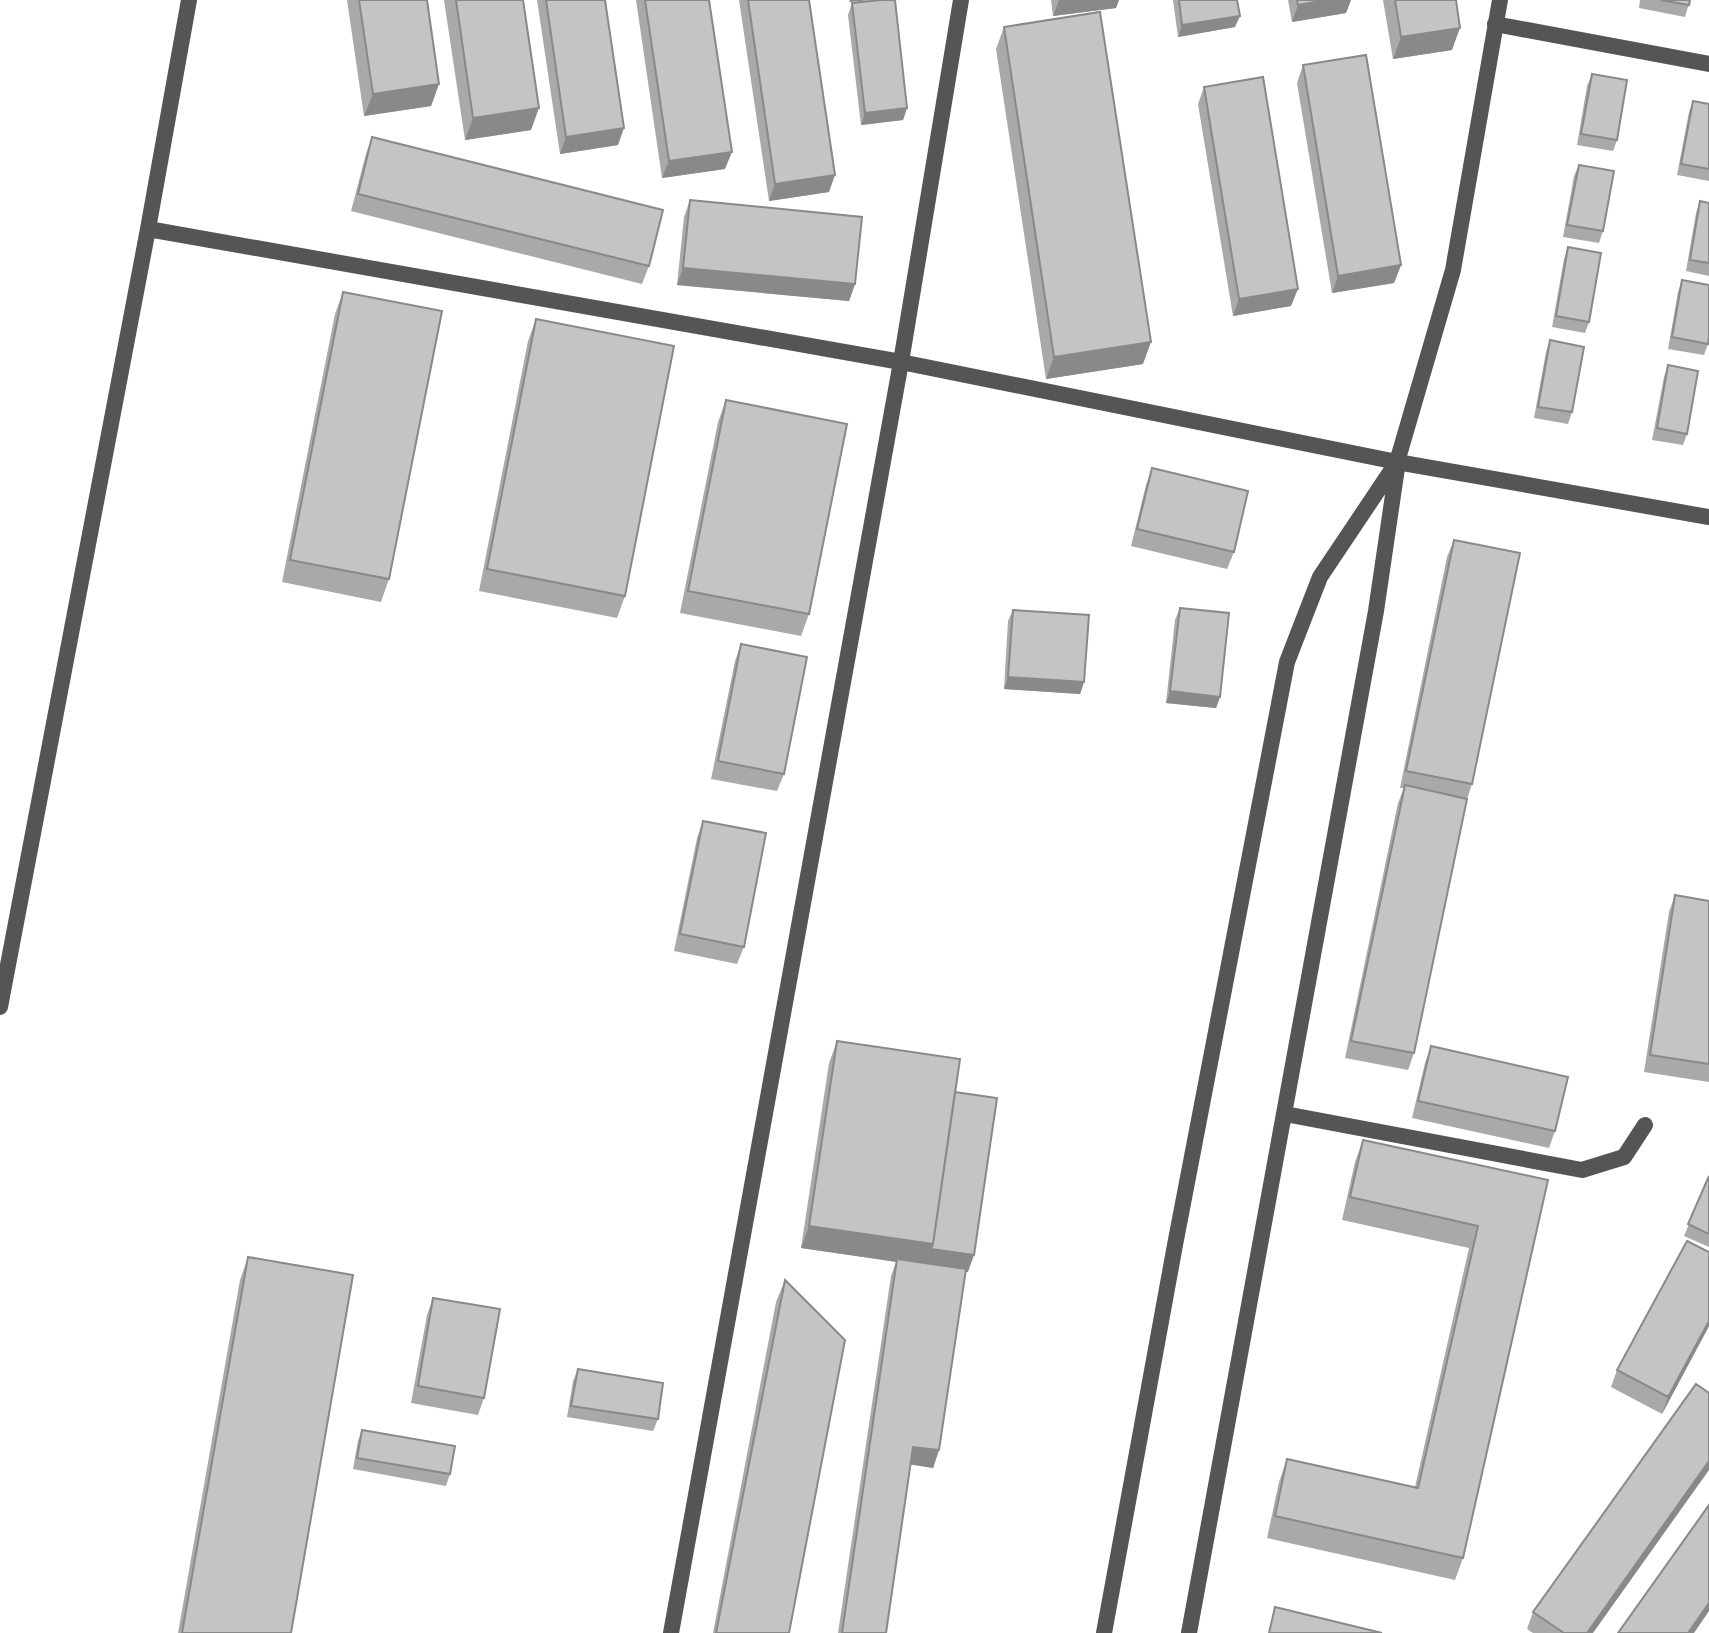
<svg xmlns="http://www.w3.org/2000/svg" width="1709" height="1633" font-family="Helvetica,sans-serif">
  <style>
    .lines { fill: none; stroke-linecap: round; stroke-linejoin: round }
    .service { stroke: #555; stroke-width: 16 }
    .wall { fill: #a9a9a9 }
    .shaded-wall { fill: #898989 }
    .building { fill: #c4c4c4; stroke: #898989; stroke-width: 2 }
  </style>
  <rect width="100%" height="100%" fill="#fff"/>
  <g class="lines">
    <!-- service -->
    <path class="service" d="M1495,24L1709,64
      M148,229L901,362L1397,462L1709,517
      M0,1007L148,229L189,0
      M1285,1114L1582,1170L1624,1157L1645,1125
      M671,1633L901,362L961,0
      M1104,1633L1175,1245L1287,662L1320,577L1397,462L1453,270L1500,0
      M1189,1633L1376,611L1397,468"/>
  </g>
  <!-- wall -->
  <path class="wall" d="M347,0H427L439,84L431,106L364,116Z
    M444,0H523L531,130L465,140Z
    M537,0H605L618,145L560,154Z
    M636,0H709L725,169L662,178Z
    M739,0H809L829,192L769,201Z
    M1051,0H1119L1116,8L1053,16Z
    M1173,0H1237L1235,27L1178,37Z
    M1288,0H1351L1346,13L1292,22Z
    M1383,0H1456L1452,50L1393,59Z
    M1640,0H1690L1685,17L1639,8Z
    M852,3L907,108L903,120L861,125L848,15Z
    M1004,27L1143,364L1046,379L996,49Z
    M1303,65L1401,265L1394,283L1332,293L1297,83Z
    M1592,74L1617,140L1613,151L1577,145L1587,86Z
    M1204,87L1291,306L1233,316L1198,104Z
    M1693,101L1709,104V181L1677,175L1689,112Z
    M372,137L649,266L642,284L351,211L366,154Z
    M1579,165L1603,231L1599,243L1563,237L1574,176Z
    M690,200L855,284L849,301L677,285L684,217Z
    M1700,201L1709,203V276L1686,271L1696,213Z
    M1568,247L1589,322L1585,333L1552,327L1564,259Z
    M1682,280L1708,344L1704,355L1668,349L1678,292Z
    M343,292L389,579L381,602L282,582L335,314Z
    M536,319L625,596L617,618L479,591L528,341Z
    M1550,340L1572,412L1568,424L1534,418L1546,352Z
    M1668,365L1687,434L1683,445L1652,440L1664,377Z
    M726,400L809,614L801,636L680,613L718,422Z
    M1152,468L1234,552L1227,569L1131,546L1146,485Z
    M1454,540L1472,784L1467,799L1414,1053L1408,1070L1345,1058L1398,803L1404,788H1400L1447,557Z
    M1180,608L1220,697L1216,708L1166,703L1175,620Z
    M1013,610L1084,682L1080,694L1004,689L1008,621Z
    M741,644L784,774L777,791L711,779L735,661Z
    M703,821L744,947L737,964L674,951L697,838Z
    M1675,895L1709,901V1082L1644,1072L1669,912Z
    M837,1041L955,1092L968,1272H966L939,1450L933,1468L911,1464L886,1633H838L891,1276L896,1262L801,1248L829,1063Z
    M1431,1046L1555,1131L1549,1148L1412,1118L1425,1063Z
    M1363,1140L1548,1180L1463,1558L1455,1580L1267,1538L1279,1482L1287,1459L1415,1487L1469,1248L1342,1220L1355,1162Z
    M1709,1176V1247L1684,1236Z
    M1709,1252V1326L1662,1414L1611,1387L1617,1370Z
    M248,1257L291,1633H178L240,1280Z
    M785,1280L789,1633H713L776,1302Z
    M433,1298L484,1398L478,1415L411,1403L427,1315Z
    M578,1369L658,1419L653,1431L567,1417L573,1381Z
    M362,1430L450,1474L446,1486L353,1469L358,1441Z
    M1533,1612L1593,1633H1533L1527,1629Z"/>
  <!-- shaded-wall -->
  <path class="shaded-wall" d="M850,0H872L849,2Z
    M1059,0H1119L1116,8L1053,16Z
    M1327,0H1351L1346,13L1292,22L1298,5Z
    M1240,16L1235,27L1178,37L1182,25Z
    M1460,28L1452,50L1393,59L1401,37Z
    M439,84L431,106L364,116L373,94Z
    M539,108L531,130L465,140L473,118Z
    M907,108L903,120L861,125L865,113Z
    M624,128L618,145L560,154L566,137Z
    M732,152L725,169L662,178L669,161Z
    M835,175L829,192L769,201L775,184Z
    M1401,265L1394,283L1332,293L1338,276Z
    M683,268L855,284L849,301L677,285Z
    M1298,289L1291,306L1233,316L1239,299Z
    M1151,342L1143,364L1046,379L1054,357Z
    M1008,677L1084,682L1080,694L1004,689Z
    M1170,691L1220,697L1216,708L1166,703Z
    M809,1226L933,1244L974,1255L968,1272L801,1248Z
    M1709,1321V1326L1662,1414L1668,1397Z
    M913,1447L939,1450L933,1468L907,1464Z
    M1709,1461V1470L1593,1633H1587Z
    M1709,1603V1611L1694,1633H1688Z"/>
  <!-- building -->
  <path class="building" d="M359,0H427L439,84L373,94Z
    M456,0H523L539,108L473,118Z
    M546,0H605L624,128L566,137Z
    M645,0H709L732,152L669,161Z
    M748,0H809L835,175L775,184Z
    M881,0H895L907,108L865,113L852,3Z
    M1179,0H1237L1240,16L1182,25Z
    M1297,0H1327L1298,5Z
    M1395,0H1456L1460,28L1401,37Z
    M1661,0H1690L1689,5Z
    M1100,12L1151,342L1054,357L1004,27Z
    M1366,55L1401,265L1338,276L1303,65Z
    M1592,74L1627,80L1617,140L1581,134Z
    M1263,77L1298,289L1239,299L1204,87Z
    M1693,101L1709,104V169L1681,164Z
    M372,137L663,210L649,266L358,194Z
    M1579,165L1614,171L1603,231L1567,225Z
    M690,200L862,217L855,284L683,268Z
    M1700,201L1709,203V263L1690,260Z
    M1568,247L1601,253L1589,322L1556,316Z
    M1682,280L1709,285V337L1708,344L1672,337Z
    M343,292L442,311L389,579L290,560Z
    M536,319L674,346L625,596L487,569Z
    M1550,340L1584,347L1572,412L1538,407Z
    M1668,365L1698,371L1687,434L1657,428Z
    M726,400L847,424L809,614L688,591Z
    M1152,468L1248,491L1234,552L1137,529Z
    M1454,540L1520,553L1472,784L1406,771Z
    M1180,608L1229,613L1220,697L1170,691Z
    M1013,610L1089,615L1084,682L1008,677Z
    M741,644L807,657L784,774L718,761Z
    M1405,785L1467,799L1414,1053L1351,1041Z
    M703,821L766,833L744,947L680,934Z
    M1675,895L1709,901V1064L1650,1055Z
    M837,1041L960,1059L933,1244L809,1226Z
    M1431,1046L1568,1077L1555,1131L1418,1101Z
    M955,1092L997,1098L974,1255L931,1249L933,1244Z
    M1363,1140L1548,1180L1463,1558L1275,1516L1287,1459L1418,1488L1478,1226L1350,1197Z
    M1709,1176V1234L1688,1224Z
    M1687,1241L1709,1252V1321L1668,1397L1617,1370Z
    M248,1257L353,1275L291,1633H182Z
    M897,1259L966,1269L939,1450L913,1447L886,1633H842Z
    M785,1280L845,1340L789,1633H716Z
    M433,1298L500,1309L484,1398L418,1386Z
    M578,1369L663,1383L658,1419L571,1406Z
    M1696,1384L1709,1393V1461L1587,1633H1564L1533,1612Z
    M362,1430L455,1446L450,1474L357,1458Z
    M1709,1505V1603L1688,1633H1618Z
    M1275,1607L1382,1633H1269Z"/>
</svg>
